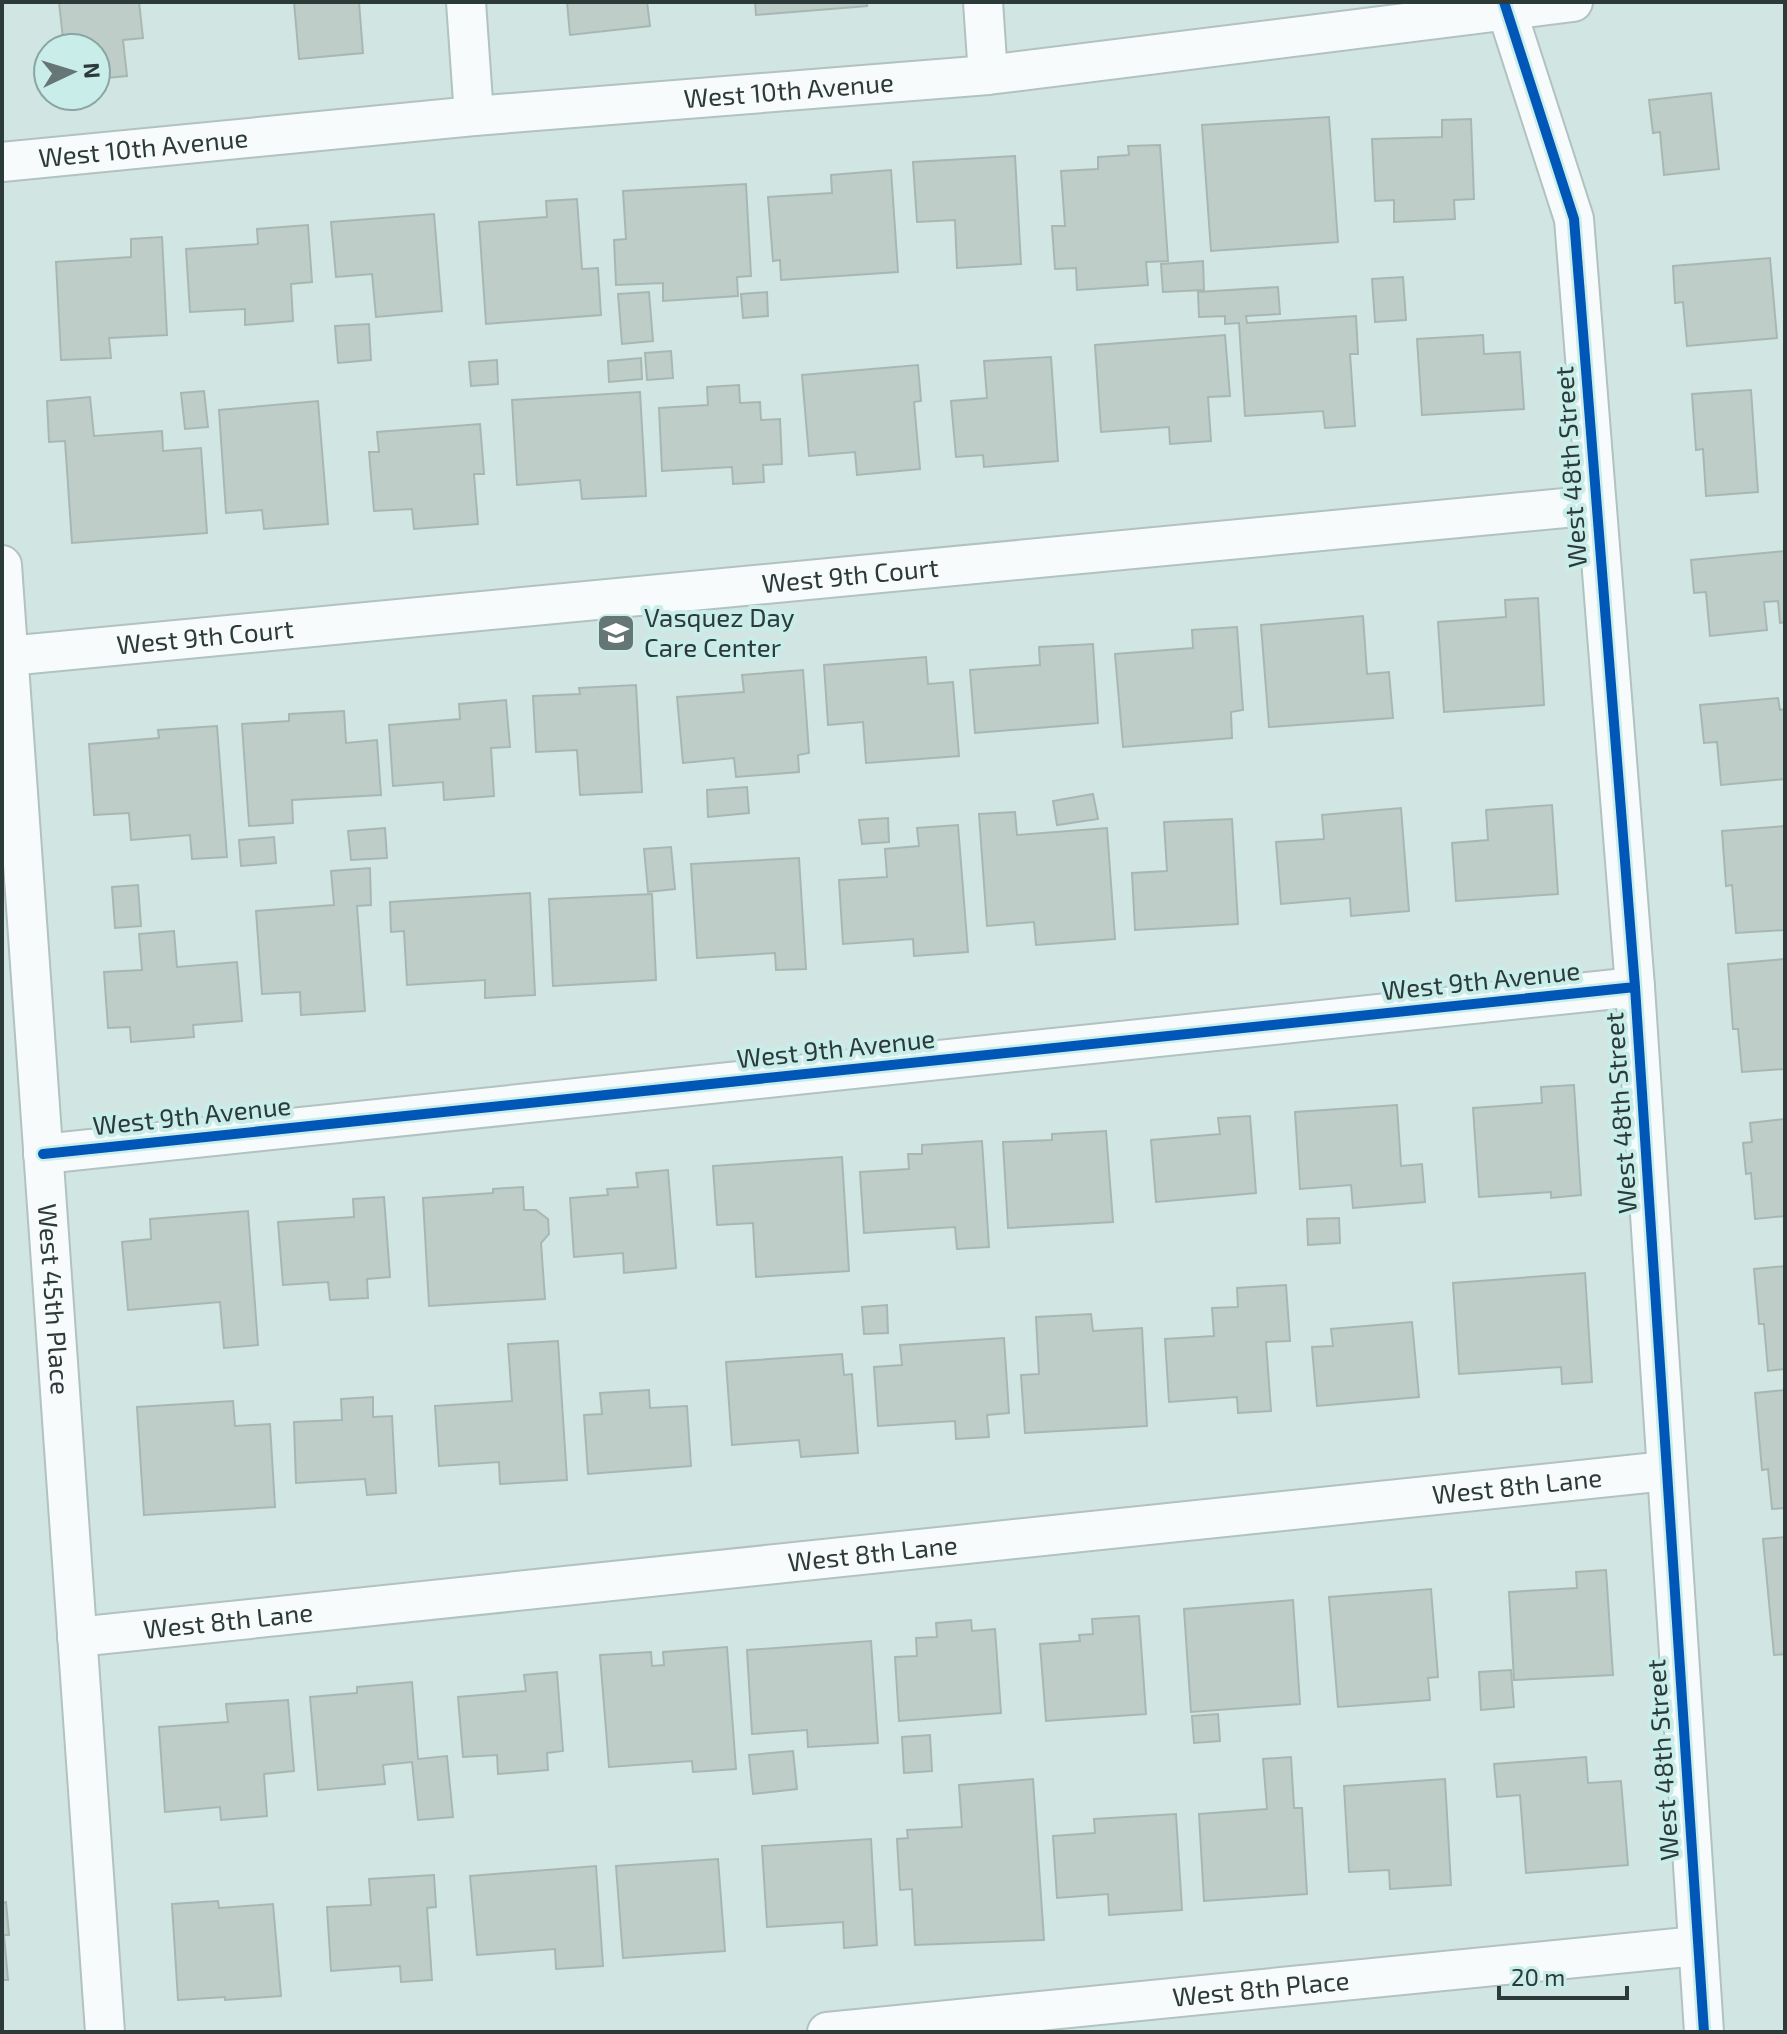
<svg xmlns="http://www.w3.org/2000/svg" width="1787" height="2034" font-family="'Exo 2',sans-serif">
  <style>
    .building { fill: #bfcdc9; stroke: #a9b7b3; stroke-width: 2 }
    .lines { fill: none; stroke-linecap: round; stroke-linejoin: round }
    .minor-casing { stroke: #b1c2c0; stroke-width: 42 }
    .minor { stroke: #f8fbfb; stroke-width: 38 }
    .cycleway-casing { stroke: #c9ede9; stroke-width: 15 }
    .cycleway { stroke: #0057b8; stroke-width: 10 }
    .labels { text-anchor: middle; stroke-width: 8; stroke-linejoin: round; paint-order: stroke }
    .street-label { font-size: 26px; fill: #2c3a39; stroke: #c9ede9 }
    .poi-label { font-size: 26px; fill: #2c3a39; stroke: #c9ede9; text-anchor: start }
  </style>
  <rect width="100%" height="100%" fill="#d1e5e3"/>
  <!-- building -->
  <path class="building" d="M59,2H139L143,38L123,40L127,76L96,79V48H64Z
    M294,2H359L363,53L299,59Z
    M567,2H647L650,26L570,35Z
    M755,2H867V6L756,15Z
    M1711,93L1719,169L1664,175L1660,132L1653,133L1649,100Z
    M1329,117L1338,242L1211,251L1202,125Z
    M1471,119L1474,199L1454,200L1455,219L1394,222V200L1375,201L1372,139L1442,137V120Z
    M1160,145L1168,261L1146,262L1148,285L1077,290L1076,268L1055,269L1052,226H1065L1061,171L1098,169V157L1129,155L1128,146Z
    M1015,156L1021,264L957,268L955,220L917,222L913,162Z
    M891,170L898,272L781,280L780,260L773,261L768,197L832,193L831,175Z
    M746,184L751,276L737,277L738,296L663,301V283L616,285L614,240L626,239L623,191Z
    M577,199L582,269L598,268L601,315L486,324L479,222L547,217L546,201Z
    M434,214L442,311L376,317L372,274L336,277L331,222Z
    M308,225L312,282L291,284L293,321L245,325V309L190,312L186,249L258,244L257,229Z
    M162,237L167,335L109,338L111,358L61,360L56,262L131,257V239Z
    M1770,258L1777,338L1687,346L1683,302L1675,303L1673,266Z
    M1203,261L1204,290L1163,292L1161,264Z
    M1403,277L1406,320L1375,322L1372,279Z
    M1278,287L1280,314L1246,316L1247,323L1356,316L1358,354H1350L1355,426L1325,428L1323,411L1245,416L1239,323L1225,324V316L1199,317L1198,292Z
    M649,292L653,341L622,344L618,294Z
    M767,292L768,316L743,318L741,294Z
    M369,324L371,360L338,363L335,326Z
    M1225,335L1230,396L1208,397L1211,441L1170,444L1169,427L1101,432L1095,345Z
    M1483,335L1484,354L1520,352L1524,409L1422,415L1417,339Z
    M671,351L673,378L647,380L645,353Z
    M1051,357L1058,461L984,467L983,455L956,457L951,401L987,398L984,361Z
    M641,358L642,379L609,382L608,361Z
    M497,360L498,384L471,386L469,362Z
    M918,365L921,401L914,402L920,469L857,475L855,452L809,456L802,375Z
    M739,385L740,403L760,402L761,420L780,419L782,464L763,465L764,482L749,483L733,484L732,467L662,471L659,408L708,405L707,387Z
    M1751,390L1758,492L1706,496L1703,449L1696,450L1692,394Z
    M204,391L208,427L185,429L181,393Z
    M640,392L646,496L582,499L580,480L517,485L512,400Z
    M90,397L94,436L162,431L163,451L201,448L207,533L72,543L65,441L49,442L47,401Z
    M318,401L328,524L264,529L262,510L226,513L219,410Z
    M480,424L484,474H474L478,524L414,529L412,509L374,511L369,452H379L377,432Z
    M1785,551V622L1780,623L1778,601L1764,602L1767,630L1710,636L1706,592L1694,593L1691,560Z
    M1538,598L1544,705L1444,712L1438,622L1506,617L1505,600Z
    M1363,616L1367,674L1389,672L1393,718L1269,727L1261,625Z
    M1237,627L1243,710L1231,712L1232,738L1123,747L1115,654L1193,648L1192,630Z
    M1093,644L1098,723L975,733L970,670L1040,665L1039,647Z
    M926,657L928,684L953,682L959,756L866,763L863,722L828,725L824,665Z
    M803,670L809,753L798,755L799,772L736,777L734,758L683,763L677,697L744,692L742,675Z
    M636,685L642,792L580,795L577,750L536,752L533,696L580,694L579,688Z
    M1778,698L1780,710L1785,709V779L1721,785L1717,742L1704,743L1700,705Z
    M506,700L510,747L491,748L494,796L444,800L443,782L393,786L389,725L460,719L459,704Z
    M344,711L346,743L377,740L381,795L292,800L293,823L249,826L242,724L289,721V714Z
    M217,726L227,857L192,859L190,835L131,840L129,813L94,815L89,744L159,738L158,730Z
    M747,787L749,813L708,817L707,790Z
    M1093,794L1098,819L1057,825L1053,801Z
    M1552,805L1558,894L1456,901L1452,843L1488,840L1486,810Z
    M1401,808L1409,911L1351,916L1350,898L1281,904L1276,842L1324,839L1322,815Z
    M1015,812L1017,835L1107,828L1115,939L1036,945L1034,922L987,926L979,814Z
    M888,818L889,842L862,844L859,820Z
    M1232,819L1238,924L1135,930L1132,873L1167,871L1164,822Z
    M958,825L968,952L914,956L913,939L843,944L839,880L887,877L885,849L919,846L917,828Z
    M1785,826V930L1736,933L1732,885L1726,886L1722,831Z
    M385,828L387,858L351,860L348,831Z
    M274,837L276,863L241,866L239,840Z
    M671,847L675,889L648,892L644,849Z
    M799,858L806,969L776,970L775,953L697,958L691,864Z
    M370,868L371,905L357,906L365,1011L301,1015L300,992L262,994L256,911L334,905L331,871Z
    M138,885L141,926L115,928L112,887Z
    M530,893L535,995L485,998V980L407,985L404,931L391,932L390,902Z
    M652,894L656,980L553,986L549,899Z
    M174,931L177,967L237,962L242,1021L193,1025L194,1037L131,1042L130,1027L108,1028L104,972L142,970L139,934Z
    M1785,959V1069L1742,1072L1738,1029H1733L1728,964Z
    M1574,1085L1581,1195L1551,1198V1192L1479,1197L1473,1108L1542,1103L1541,1087Z
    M1397,1105L1401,1166L1422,1164L1425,1202L1353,1208L1351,1185L1300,1189L1295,1112Z
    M1250,1116L1256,1193L1156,1202L1151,1140L1220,1134L1218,1118Z
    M1785,1119V1216L1755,1219L1751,1173L1746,1174L1743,1143L1752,1142L1750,1123Z
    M1106,1131L1113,1222L1008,1228L1003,1142L1052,1140V1134Z
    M982,1141L989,1247L957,1249L955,1227L864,1233L860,1172L909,1169L908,1154H922V1145Z
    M842,1157L849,1271L756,1277L753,1223L717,1225L713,1166Z
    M668,1170L676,1268L624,1273L623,1253L574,1257L570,1198L608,1195L607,1189L638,1187L636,1173Z
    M523,1187L524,1210H536L548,1219L549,1234L541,1243L545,1299L429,1306L423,1198L493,1193V1189Z
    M384,1197L390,1277L367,1279L368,1298L330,1300L328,1282L283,1285L278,1222L354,1217L353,1199Z
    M248,1211L258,1345L224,1348L220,1302L128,1310L122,1242L151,1239L150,1219Z
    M1339,1218L1340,1243L1308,1245L1307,1219Z
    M1785,1266V1369L1768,1371L1764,1324H1759L1754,1269Z
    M1585,1273L1592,1382L1562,1384L1561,1367L1459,1374L1453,1283Z
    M1286,1285L1290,1341L1266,1342L1271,1411L1238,1413L1237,1397L1169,1402L1165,1339L1214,1336L1212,1308L1238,1307L1237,1288Z
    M887,1305L888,1333L864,1334L862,1307Z
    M1091,1314L1093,1331L1142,1328L1147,1426L1025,1433L1021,1375L1039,1374L1036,1317Z
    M1412,1322L1419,1397L1317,1406L1312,1347L1333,1346L1331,1329Z
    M1004,1338L1009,1413L987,1415L989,1437L956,1439L955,1421L878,1426L874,1367L902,1365L900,1345Z
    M558,1341L567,1480L500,1484L499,1462L439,1466L435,1406L512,1401L508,1344Z
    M842,1354L844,1375L852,1374L858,1453L801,1457L799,1440L732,1445L726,1362Z
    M649,1390L650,1408L687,1406L691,1466L588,1474L584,1415L602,1414L600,1393Z
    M1785,1390V1508L1772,1509L1768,1469L1762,1470L1755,1393Z
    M373,1397V1417L392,1416L396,1493L367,1495L365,1479L296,1483L294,1422L342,1420L341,1399Z
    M233,1401L235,1426L270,1424L275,1507L144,1515L137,1407Z
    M1785,1537V1654L1774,1655L1763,1539Z
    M1606,1570L1613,1675L1514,1680L1509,1592L1577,1588L1576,1572Z
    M1431,1589L1438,1677L1428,1678L1430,1700L1338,1707L1329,1597Z
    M1293,1600L1300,1704L1191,1712L1184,1609Z
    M1139,1616L1146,1714L1046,1721L1040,1644L1080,1641L1079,1635L1093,1634L1092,1619Z
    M971,1620L972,1631L995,1629L1001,1713L899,1721L895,1657L917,1656L916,1638L937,1637L936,1623Z
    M871,1641L878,1743L808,1747L807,1730L752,1734L747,1650Z
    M727,1647L736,1769L693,1772L692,1761L609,1767L600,1655L651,1652L652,1666L664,1665L663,1652Z
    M1511,1670L1514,1707L1481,1710L1479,1672Z
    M557,1672L563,1751L547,1753L548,1770L498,1774L497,1755L463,1757L458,1697L526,1691L524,1675Z
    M412,1682L418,1759L447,1756L453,1817L418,1820L412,1762L383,1765L385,1784L318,1790L310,1697L357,1693V1687Z
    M288,1700L294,1771L264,1774L267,1816L221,1820L220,1807L165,1812L159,1727L228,1722L226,1704Z
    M1218,1714L1220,1741L1194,1743L1192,1716Z
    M930,1735L932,1771L904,1773L902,1737Z
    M793,1751L797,1789L753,1794L749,1755Z
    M1291,1757L1294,1808H1302L1307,1894L1204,1901L1199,1814L1267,1809L1263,1759Z
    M1586,1757L1588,1783L1621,1781L1628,1865L1526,1873L1520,1795L1497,1797L1494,1764Z
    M1033,1779L1044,1940L915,1945L912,1889L900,1890L897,1839L908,1838L907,1830L962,1827L959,1785Z
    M1445,1779L1451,1885L1390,1889L1389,1870L1349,1872L1344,1786Z
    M1176,1814L1182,1910L1109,1915L1108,1894L1057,1898L1053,1836L1095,1833L1094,1819Z
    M871,1839L877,1945L844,1948L843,1922L767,1927L762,1846Z
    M718,1859L725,1951L623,1958L616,1866Z
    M596,1866L603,1966L556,1969L555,1949L477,1955L470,1876Z
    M434,1875L436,1907L427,1908L432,1980L401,1982L400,1966L331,1971L327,1907L371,1905L369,1879Z
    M218,1901L219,1908L273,1904L281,1996L225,2000V1997L178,2000L172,1904Z
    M6,1902L9,1935H4L8,1980H2V1903Z"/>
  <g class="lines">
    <defs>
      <g id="minor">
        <path d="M466,2L474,116"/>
        <path d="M983,2L988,75"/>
        <path d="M1504,2L1574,219L1635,987L1704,2032"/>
        <path id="s1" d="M2,162L474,116L988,75L1573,2"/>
        <path id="s2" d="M2,565L105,2032"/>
        <path id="s3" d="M8,656L1596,505"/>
        <path d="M43,1154L1635,987"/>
        <path id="s4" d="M77,1637L1666,1471"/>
        <path id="s5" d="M827,2032L1697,1946"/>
      </g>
    </defs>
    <!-- minor casing -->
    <use href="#minor" class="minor-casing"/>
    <!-- minor -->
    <use href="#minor" class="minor"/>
    <defs>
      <path id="cycleway" d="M1504,2L1574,219L1635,987L1704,2032
        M43,1154L1635,987"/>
    </defs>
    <!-- cycleway casing -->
    <use href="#cycleway" class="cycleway-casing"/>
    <!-- cycleway -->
    <use href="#cycleway" class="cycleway"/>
  </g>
  <!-- icons -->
  <defs>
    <symbol id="school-square" viewBox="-11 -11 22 22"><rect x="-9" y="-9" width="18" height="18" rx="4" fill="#667674" stroke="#c9ede9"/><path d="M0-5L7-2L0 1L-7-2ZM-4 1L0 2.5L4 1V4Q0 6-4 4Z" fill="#fff"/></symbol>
  </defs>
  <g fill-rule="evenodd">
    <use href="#school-square" x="594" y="611" width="44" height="44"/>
  </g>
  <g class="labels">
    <!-- street labels -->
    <g class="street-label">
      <text dy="9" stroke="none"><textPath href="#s1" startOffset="790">West 10th Avenue</textPath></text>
      <text dy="9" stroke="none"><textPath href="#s1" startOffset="142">West 10th Avenue</textPath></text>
      <text transform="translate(1571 467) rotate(-94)" y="9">West 48th Street</text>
      <text dy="9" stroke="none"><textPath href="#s3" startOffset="846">West 9th Court</textPath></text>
      <text dy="9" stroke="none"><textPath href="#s3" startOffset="198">West 9th Court</textPath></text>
      <text transform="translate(1481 981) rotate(-6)" y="9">West 9th Avenue</text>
      <text transform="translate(836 1049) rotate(-6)" y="9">West 9th Avenue</text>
      <text transform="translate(1621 1113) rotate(-94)" y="9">West 48th Street</text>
      <text transform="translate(192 1116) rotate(-6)" y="9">West 9th Avenue</text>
      <text dy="9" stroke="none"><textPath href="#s2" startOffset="736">West 45th Place</textPath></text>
      <text dy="9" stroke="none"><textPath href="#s4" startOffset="1448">West 8th Lane</textPath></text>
      <text dy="9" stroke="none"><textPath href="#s4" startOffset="800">West 8th Lane</textPath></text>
      <text dy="9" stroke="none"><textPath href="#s4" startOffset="152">West 8th Lane</textPath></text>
      <text transform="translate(1663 1760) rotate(-94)" y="9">West 48th Street</text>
      <text dy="9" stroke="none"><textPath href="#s5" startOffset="436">West 8th Place</textPath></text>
    </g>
    <!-- poi labels -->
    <g class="poi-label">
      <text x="644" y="627">Vasquez Day<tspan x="644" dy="30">Care Center</tspan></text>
    </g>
  </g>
  <!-- border -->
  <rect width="1787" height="2034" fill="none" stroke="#2c3a39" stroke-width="8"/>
  <!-- north arrow -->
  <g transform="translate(72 72) rotate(86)"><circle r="38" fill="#c9ede9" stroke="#8aa5a3" stroke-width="2"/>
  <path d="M0-6L14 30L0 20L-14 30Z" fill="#667674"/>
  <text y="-12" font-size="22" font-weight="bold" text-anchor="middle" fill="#2c3a39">N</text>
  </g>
  <!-- scale -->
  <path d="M1499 1986v12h128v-12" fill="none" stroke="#2c3a39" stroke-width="4"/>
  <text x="1511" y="1986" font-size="24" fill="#2c3a39" stroke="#c9ede9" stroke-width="6" paint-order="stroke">20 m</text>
</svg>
